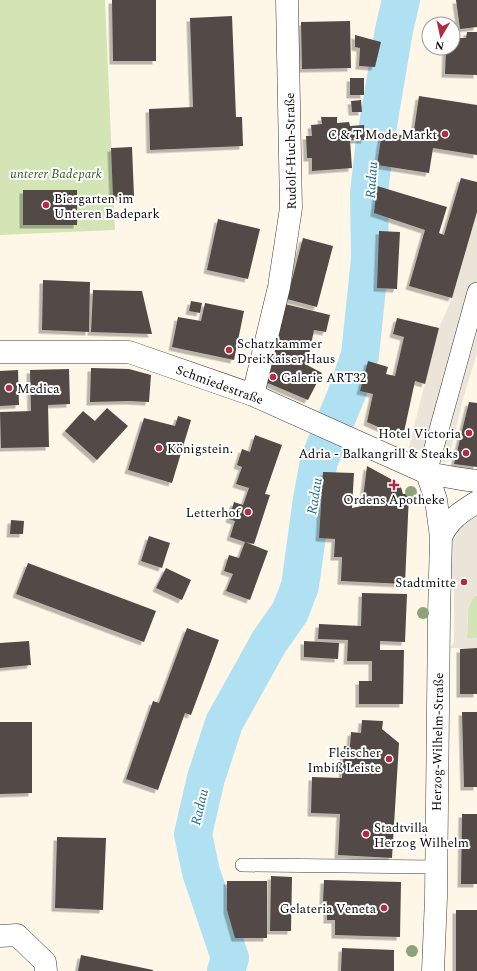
<svg xmlns="http://www.w3.org/2000/svg" width="477" height="971" font-family="Spectral,serif">
  <style>
    .green { fill: #d3e5b5 }
    .plaza { fill: #ebe4d9 }
    .lines { fill: none; stroke-linecap: round; stroke-linejoin: round }
    .river { stroke: #b0e1f2; stroke-width: 38 }
    .building { fill: #524a47; filter: url(#shadow) }
    .service-casing { stroke: #3d3d3d; stroke-width: 14 }
    .pedestrian-casing { stroke: #3d3d3d; stroke-width: 20 }
    .minor-casing { stroke: #3d3d3d; stroke-width: 23 }
    .service { stroke: #fff; stroke-width: 13 }
    .pedestrian { stroke: #fff; stroke-width: 19 }
    .minor { stroke: #fff; stroke-width: 22 }
    .tree { fill: #8ea279 }
    .poi-dot { fill: #b12b41; stroke: #fff; stroke-width: 1.5 }
    .labels { text-anchor: middle; stroke-width: 4; stroke-linejoin: round; paint-order: stroke }
    .poi-label { font-size: 13px; fill: #0a0a0a; stroke: #fff; text-anchor: end }
    .street-label { font-size: 13px; fill: #0a0a0a; stroke: #fff }
    .park-label { font-size: 13px; font-style: italic; fill: #335c1f; stroke: #fff }
    .water-label { font-size: 14px; font-style: italic; fill: #1c6d93; stroke: #fff }
  </style>
  <defs>
    <filter id="shadow"><feDropShadow dx="-3.5" dy="3.5" stdDeviation="0" flood-color="#0004"/></filter>
  </defs>
  <rect width="100%" height="100%" fill="#fef7e8"/>
  <!-- green -->
  <path class="green" d="M0,0H105L115,230L0,235Z
    M477,595V638H467L468,609L472,599Z"/>
  <!-- plaza -->
  <path class="plaza" d="M477,212V353L463,399L448,462L408,450L439,328L452,298Z
    M477,513V595L472,599L468,609L467,638H477V648H450L454,642V587L447,578L452,534Z"/>
  <g class="lines">
    <!-- river -->
    <path class="river" d="M226,971L230,958L201,872L193,834L206,778L224,723L269,642L290,612L300,586L312,499L319,461L347,393L360,355L370,259L369,193L374,149L394,30L401,0"/>
  </g>
  <!-- building -->
  <path class="building" d="M112,0H156V61H113Z
    M456,0H477V27L460,29Z
    M232,16L236,117H242L243,146L150,150L149,109L193,107L190,18Z
    M350,21L351,68L302,69L301,22Z
    M467,32H477V75L445,74L446,48H453V38H466Z
    M355,35L381,42L375,67L359,66L360,48L355,47Z
    M350,78H364V95H350Z
    M419,96L477,105V155L433,148L429,173L377,165L382,132L413,137Z
    M361,100L362,112H352L351,101Z
    M321,117H337V123L349,122L350,126L364,125L365,140H350L352,168L312,171V158H307L306,136H312L311,125L322,124Z
    M132,147L134,196L113,197L111,148Z
    M461,178L477,182V212L452,298L409,286L425,230L374,213L377,186L447,207L439,233L444,235Z
    M23,190H77V225H23Z
    M218,219L260,229L248,279L207,270Z
    M379,231L400,232L397,289L377,288Z
    M303,238L333,246L317,307L287,299Z
    M43,280L90,282L89,332L42,330Z
    M93,290L142,291L152,334L91,332Z
    M191,301L202,303L200,313L189,311Z
    M205,303L244,311L234,360L172,347L178,317L201,321Z
    M285,304L330,315L326,332L314,330L307,365L322,373L308,400L263,381Z
    M397,318L439,328L425,384L415,381L404,432L399,436L367,422L373,394L360,391L368,361L388,367L386,374L395,376L404,337L393,334Z
    M91,368L129,369L151,375L149,402L130,401L90,402Z
    M69,369L70,404L48,405L49,447L1,448L0,412L31,411L30,370Z
    M18,370L19,405L0,406V371Z
    M469,402L477,403V467L454,464Z
    M107,408L128,426L97,460L65,431L83,411L95,421Z
    M178,416L191,420L172,483L128,470L144,418L175,426Z
    M255,435L282,445L265,494L270,495L254,544L245,542L268,551L250,600L226,591L233,574L224,571L229,555L239,558L245,542L230,537L235,521L229,519L234,502L243,505L249,488L236,484L242,467L237,465L242,449L250,452Z
    M367,466L400,484L403,494H409L405,584L341,581L342,557H334L335,539L319,538L323,472L354,473L352,508L362,506Z
    M11,520L24,521L23,534H10Z
    M149,536L170,543L162,568L141,561Z
    M28,563L156,611L144,642L16,594Z
    M166,568L191,580L182,600L156,588Z
    M362,593L407,594L405,642L380,641V650H404L403,704H359V681H372V661H347L348,640L318,639L319,624L361,626Z
    M187,628L219,640L191,715L185,713L158,790L126,779L153,701L159,703Z
    M29,641L31,665L0,668V643Z
    M304,641L339,643L338,659L304,657Z
    M477,648V694H460V649Z
    M462,712H477V787H464Z
    M362,720L383,721L382,729L399,743L392,858L338,855L340,814L311,813L312,777L342,778L344,746H350L351,732L361,733Z
    M0,722H32V793L0,794Z
    M462,814H477V884H461Z
    M57,837L106,838L103,910L55,908Z
    M271,876L292,877L291,931H270Z
    M324,880L401,882L400,937L335,935V920H327V901H323Z
    M227,881H267V938H235L227,910Z
    M456,910H477V971H456Z
    M342,948L394,950V971H341Z
    M81,955L153,970V971H78Z"/>
  <g class="lines">
    <defs>
      <path id="service" d="M242,865L436,867"/>
      <path id="pedestrian" d="M427,473L477,292"/>
      <path id="minor" d="M0,352H129L253,395L427,473L461,479L477,481
        M253,395L279,287L291,208L287,0
        M427,473L436,500L441,537L439,615L436,898L433,971
        M441,537C449,519 461,512 477,502
        M0,936L17,935L45,962L46,971"/>
    </defs>
    <!-- service casing -->
    <use href="#service" class="service-casing"/>
    <!-- pedestrian casing -->
    <use href="#pedestrian" class="pedestrian-casing"/>
    <!-- minor casing -->
    <use href="#minor" class="minor-casing"/>
    <!-- service -->
    <use href="#service" class="service"/>
    <!-- pedestrian -->
    <use href="#pedestrian" class="pedestrian"/>
    <!-- minor -->
    <use href="#minor" class="minor"/>
  </g>
  <!-- trees -->
  <g class="tree">
    <circle cx="411" cy="492" r="6"/>
    <circle cx="423" cy="613" r="6"/>
    <circle cx="412" cy="951" r="6"/>
  </g>
  <!-- markers -->
  <g class="poi-dot">
    <circle cx="445" cy="134" r="4"/>
    <circle cx="46" cy="205" r="4"/>
    <circle cx="229" cy="350" r="4"/>
    <circle cx="273" cy="377" r="4"/>
    <circle cx="9" cy="388" r="4"/>
    <circle cx="469" cy="433" r="4"/>
    <circle cx="159" cy="448" r="4"/>
    <circle cx="466" cy="453" r="4"/>
    <path d="M392 479h4v4h4v4h-4v4h-4v-4h-4v-4h4z"/>
    <circle cx="248" cy="512" r="4"/>
    <circle cx="464" cy="582" r="4"/>
    <circle cx="389" cy="759" r="4"/>
    <circle cx="366" cy="834" r="4"/>
    <circle cx="384" cy="908" r="4"/>
  </g>
  <g class="labels">
    <!-- poi labels -->
    <g class="poi-label">
      <text x="437" y="139">C &amp; T Mode Markt</text>
      <text x="54" y="203" text-anchor="start">Biergarten im<tspan x="54" dy="15">Unteren Badepark</tspan></text>
      <text x="237" y="348" text-anchor="start">Schatzkammer<tspan x="237" dy="15">Drei:Kaiser Haus</tspan></text>
      <text x="281" y="382" text-anchor="start">Galerie ART32</text>
      <text x="17" y="393" text-anchor="start">Medica</text>
      <text x="461" y="438">Hotel Victoria</text>
      <text x="167" y="453" text-anchor="start">Königstein.</text>
      <text x="458" y="458">Adria - Balkangrill &amp; Steaks</text>
      <text x="394" y="504" text-anchor="middle">Ordens Apotheke</text>
      <text x="240" y="517">Letterhof</text>
      <text x="456" y="587">Stadtmitte</text>
      <text x="381" y="757">Fleischer<tspan x="381" dy="15">Imbiß Leiste</tspan></text>
      <text x="374" y="832" text-anchor="start">Stadtvilla<tspan x="374" dy="15">Herzog Wilhelm</tspan></text>
      <text x="376" y="913">Gelateria Veneta</text>
    </g>
    <!-- street labels -->
    <g class="street-label">
      <text transform="translate(290 151) rotate(-91)" y="5">Rudolf-Huch-Straße</text>
      <text transform="translate(220 384) rotate(20)" y="5">Schmiedestraße</text>
      <text transform="translate(437 742) rotate(-89)" y="5">Herzog-Wilhelm-Straße</text>
    </g>
    <!-- park labels -->
    <g class="park-label">
      <text x="56" y="178">unterer Badepark</text>
    </g>
    <!-- water labels -->
    <g class="water-label">
      <text transform="translate(371 180) rotate(-86)" y="5">Radau</text>
      <text transform="translate(314 496) rotate(-81)" y="5">Radau</text>
      <text transform="translate(199 807) rotate(-77)" y="5">Radau</text>
    </g>
  </g>
  <!-- north arrow -->
  <g transform="translate(441 36) rotate(189)"><circle r="19" fill="#ffffff" stroke="#9d9d9d"/>
  <path d="M0-3L7 15L0 10L-7 15Z" fill="#b12b41"/>
  <text y="-6" font-size="11" font-weight="bold" text-anchor="middle" fill="#0a0a0a">N</text>
  </g>
</svg>
